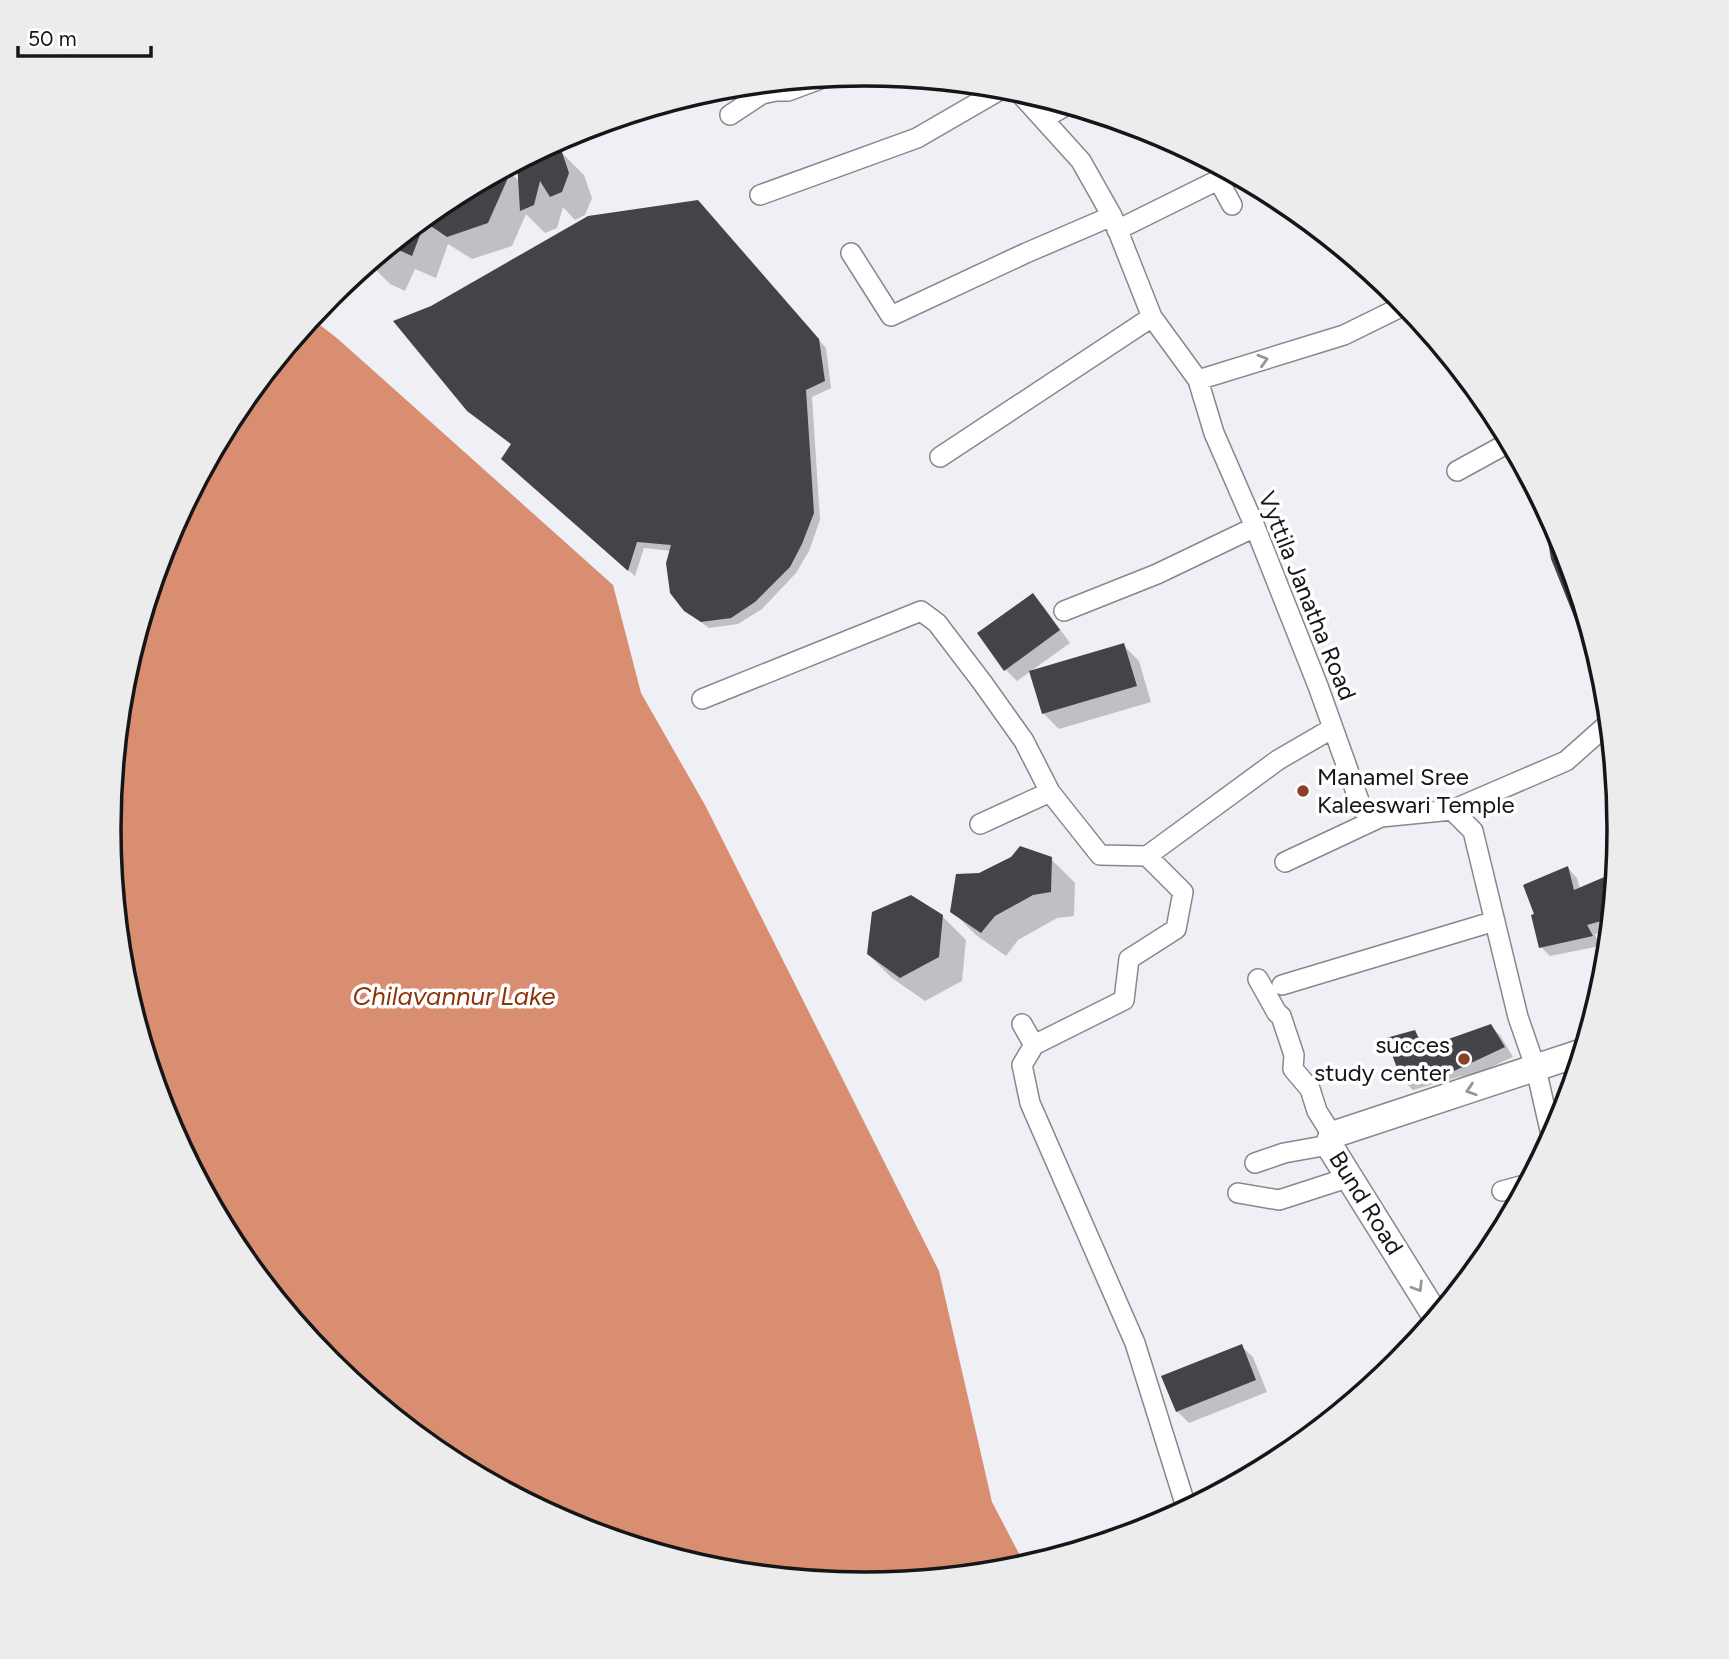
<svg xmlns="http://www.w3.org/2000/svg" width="1729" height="1659" font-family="Figtree,sans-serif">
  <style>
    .water { fill: #d98e71 }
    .shadow { fill: #0003 }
    .building { fill: #434449 }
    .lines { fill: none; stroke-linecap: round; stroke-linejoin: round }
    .street-casing { stroke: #87888e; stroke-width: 22 }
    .secondary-casing { stroke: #87888e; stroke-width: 29 }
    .street { stroke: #fff; stroke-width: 19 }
    .secondary { stroke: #fff; stroke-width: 26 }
    .oneway { stroke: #969697 }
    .poi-dot { fill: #894023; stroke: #fff; stroke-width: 2.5 }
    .labels { text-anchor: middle; stroke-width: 7; stroke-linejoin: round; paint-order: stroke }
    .street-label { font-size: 24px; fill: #151618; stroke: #fff }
    .poi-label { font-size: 24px; fill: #151618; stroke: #fff; text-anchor: start }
    .water-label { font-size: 26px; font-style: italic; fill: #8c3407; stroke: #fff }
    .rim { fill: none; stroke: #151618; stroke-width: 3.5 }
  </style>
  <rect width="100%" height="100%" fill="#eef0f6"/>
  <!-- water -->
  <path class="water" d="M311,318L338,339L613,585L641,693L705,805L939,1271L992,1502L1026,1567L1012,1571L864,1585L717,1571L575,1528L444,1458L330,1364L236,1249L166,1118L123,977L109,829L123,682L166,540L236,409Z"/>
  <!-- shadow -->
  <path class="shadow" d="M549,145L560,151L584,175L592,198L585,215L575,220L563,207L557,228L545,233L526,214L512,246L472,259L448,244L436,278L415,269L405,291L390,284L369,263L445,201L451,197L460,202L463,191L480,182L486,185L511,173L520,182L536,167L540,150Z
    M705,210L826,348L831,388L812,397L820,520L809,551L796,573L762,609L738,624L709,628L685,610L672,551L644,548L635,576L510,466L512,445L468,410Z
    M1537,492L1563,541L1606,685L1565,592L1548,528L1530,499Z
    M1033,596L1044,607L1070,643L1017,681L1006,670Z
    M1123,645L1139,661L1151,702L1059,729L1043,713Z
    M1051,859L1075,883L1074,916L1057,918L1018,940L1006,956L976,935L952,911L980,875Z
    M1568,868L1577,878L1580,889L1612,875L1616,879L1611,930L1595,934L1600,946L1550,956L1541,947Z
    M942,916L966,940L962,981L925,1001L892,978L868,954Z
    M1490,1026L1500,1035L1513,1057L1465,1079L1462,1076L1413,1090L1404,1081L1414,1032L1424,1042L1427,1049Z
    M1241,1346L1253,1357L1267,1392L1189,1423L1177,1411Z"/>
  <!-- building -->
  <path class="building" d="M551,144L561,149L569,173L562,192L550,197L540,181L534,205L520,211L517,162L522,159L535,164L538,151Z
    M511,171L488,223L447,237L425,222L412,256L390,246L445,201L482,181L486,183Z
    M698,200L819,339L825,381L806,390L814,513L802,544L790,567L755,602L731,618L701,622L684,611L670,593L666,563L671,545L637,542L628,571L501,459L511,444L467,411L393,321L431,306L588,216Z
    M1545,506L1563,541L1591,631L1581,634L1551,559L1542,507Z
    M1033,593L1060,630L1004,671L977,633Z
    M1124,643L1137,686L1042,714L1029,671Z
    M1020,846L1052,857L1051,892L1033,895L995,916L981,933L950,912L956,874L979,873L1011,857Z
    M1568,866L1574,890L1616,872L1612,918L1587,925L1593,936L1539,948L1531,915L1534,914L1523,885Z
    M911,895L943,915L939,957L900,978L867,954L872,912Z
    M1491,1024L1505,1047L1454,1071L1453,1067L1402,1082L1386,1038L1415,1030L1423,1048Z
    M1242,1344L1256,1380L1176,1412L1161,1376Z"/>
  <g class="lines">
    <defs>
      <path id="street" d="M1016,89L1081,161L1112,216L1152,317L1198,380L1214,433L1255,527L1318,686L1362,809L1381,817L1452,810L1473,831L1518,1017L1536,1069L1552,1139
        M730,115L762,94L776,91H788L823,78
        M1043,119L1067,105
        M760,195L917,138L1005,87
        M1117,230L1214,182L1220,183L1232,205
        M851,253L891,316L1026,253L1112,216
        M1198,380L1344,335L1407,304
        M940,457L1152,317
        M1457,471L1510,442
        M1064,611L1157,574L1255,527
        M702,699L921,611L937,623L982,682L1024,741L1050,792L1100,855L1147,856L1183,892L1176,929L1129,959L1124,1000L1034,1045L1022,1065L1030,1103L1135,1343L1187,1510
        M1452,810L1566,761L1610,722
        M980,824L1050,792
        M1147,856L1278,760L1333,728
        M1285,862L1381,817
        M1258,979L1277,1013L1281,1016L1294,1055L1293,1069L1310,1089L1317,1111L1332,1135
        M1282,985L1495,921
        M1022,1024L1034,1045
        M1255,1163L1284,1153L1329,1145
        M1502,1191L1528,1184
        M1238,1193L1279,1200L1350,1177"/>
      <path id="secondary" d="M1437,1318L1329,1145L1332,1135L1583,1052"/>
    </defs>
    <!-- street casing -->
    <use href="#street" class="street-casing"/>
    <!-- secondary casing -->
    <use href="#secondary" class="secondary-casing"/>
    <!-- street -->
    <use href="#street" class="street"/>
    <!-- secondary -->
    <use href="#secondary" class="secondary"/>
  </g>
  <!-- one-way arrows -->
  <defs><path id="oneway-chevron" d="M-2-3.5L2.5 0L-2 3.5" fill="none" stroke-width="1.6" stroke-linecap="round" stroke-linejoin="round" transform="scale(1.75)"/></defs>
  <g class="oneway">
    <use href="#oneway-chevron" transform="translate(1263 360) rotate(-17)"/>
    <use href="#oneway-chevron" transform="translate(1471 1090) rotate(162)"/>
    <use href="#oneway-chevron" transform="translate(1418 1287) rotate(58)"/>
  </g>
  <!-- markers -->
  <g class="poi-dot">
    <circle cx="1303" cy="791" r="7"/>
    <circle cx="1464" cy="1059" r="7"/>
  </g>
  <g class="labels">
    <!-- street labels -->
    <g class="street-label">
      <text transform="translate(1307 596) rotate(68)" y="8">Vyttila Janatha Road</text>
      <text transform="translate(1366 1203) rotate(58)" y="8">Bund Road</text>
    </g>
    <!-- poi labels -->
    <g class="poi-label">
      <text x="1317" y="785">Manamel Sree<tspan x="1317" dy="28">Kaleeswari Temple</tspan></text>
      <text x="1450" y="1053" text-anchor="end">succes<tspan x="1450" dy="28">study center</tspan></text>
    </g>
    <!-- water labels -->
    <g class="water-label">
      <text x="454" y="1005">Chilavannur Lake</text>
    </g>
  </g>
  <!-- crop -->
  <path d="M0 0H1729V1659H0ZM121 829a743 743 0 1 1 1486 0a743 743 0 1 1-1486 0Z" fill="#ececed" fill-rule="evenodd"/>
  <path class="rim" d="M121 829a743 743 0 1 1 1486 0a743 743 0 1 1-1486 0Z"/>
  <!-- scale -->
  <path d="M18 46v10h133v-10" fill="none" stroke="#151618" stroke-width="3.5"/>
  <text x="28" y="46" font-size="21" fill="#151618" stroke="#ffffff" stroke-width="5" paint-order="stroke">50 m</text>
</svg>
